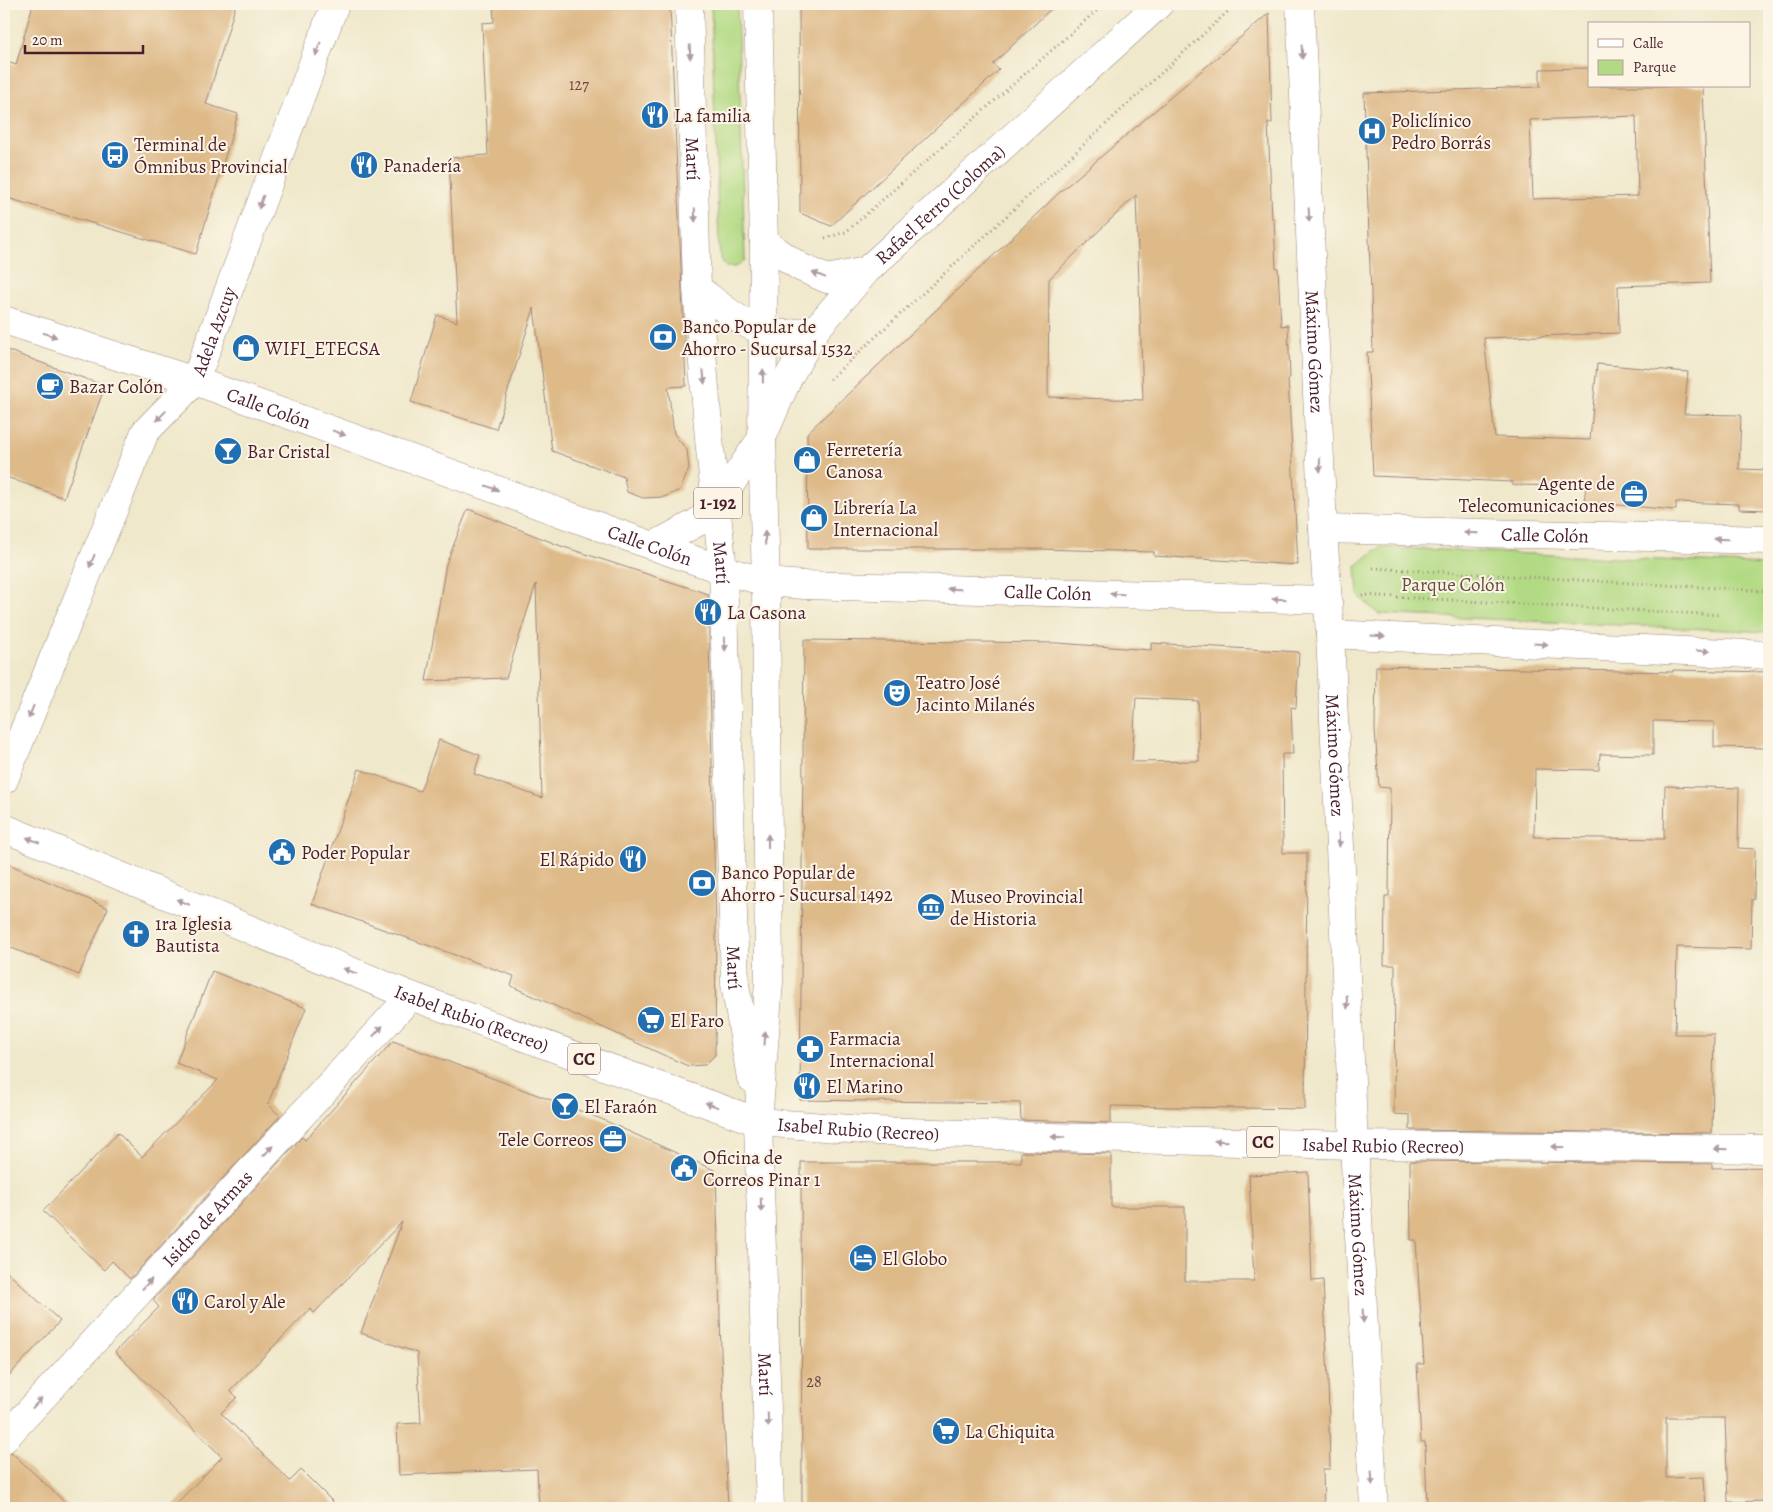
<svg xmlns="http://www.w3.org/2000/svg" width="1773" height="1512" font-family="Alegreya,serif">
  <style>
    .green { fill: #b2da84; stroke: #7e7c58 }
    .building { fill: #deba89; fill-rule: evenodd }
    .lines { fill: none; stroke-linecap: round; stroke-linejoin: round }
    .minor-casing { stroke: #9c847b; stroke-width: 29 }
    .major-casing { stroke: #9c847b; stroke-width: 29 }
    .path { stroke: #9c847b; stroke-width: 3; stroke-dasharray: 1 4; stroke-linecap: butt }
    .minor { stroke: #fff; stroke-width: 28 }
    .major { stroke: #fff; stroke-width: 28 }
    .oneway { fill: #ae9aa0 }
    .labels { text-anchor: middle; stroke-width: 4; stroke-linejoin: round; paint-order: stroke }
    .number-label { font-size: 16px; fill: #6f4642 }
    .shield { fill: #fcf5e5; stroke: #7f5f63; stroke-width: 1 }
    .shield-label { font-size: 18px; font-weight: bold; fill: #4a1f2b }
    .poi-label { font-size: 19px; fill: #4a1f2b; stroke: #fcf5e5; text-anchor: start }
    .street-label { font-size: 19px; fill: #4a1f2b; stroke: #fcf5e5 }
    .park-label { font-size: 19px; fill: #644e41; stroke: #fcf5e5 }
  </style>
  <rect width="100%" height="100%" fill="#fcf5e5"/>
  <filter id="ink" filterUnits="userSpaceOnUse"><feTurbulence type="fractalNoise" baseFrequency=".02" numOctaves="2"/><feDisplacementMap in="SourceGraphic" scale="10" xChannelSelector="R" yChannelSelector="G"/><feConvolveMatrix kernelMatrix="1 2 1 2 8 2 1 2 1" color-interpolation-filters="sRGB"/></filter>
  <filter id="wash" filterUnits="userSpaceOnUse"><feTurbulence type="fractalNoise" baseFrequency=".0096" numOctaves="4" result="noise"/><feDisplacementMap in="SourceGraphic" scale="20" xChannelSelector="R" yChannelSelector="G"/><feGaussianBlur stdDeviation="1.12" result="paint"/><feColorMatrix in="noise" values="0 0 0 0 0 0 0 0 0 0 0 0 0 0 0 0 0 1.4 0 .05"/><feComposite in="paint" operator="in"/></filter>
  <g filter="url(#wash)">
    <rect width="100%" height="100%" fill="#efe8cb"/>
    <!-- green -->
    <path class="green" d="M711,4H737L745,260L735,267H726L720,257L719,245Z
      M1381,547L1769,565V632L1378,614L1358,595L1356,566L1369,555Z"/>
    <g id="blocks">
      <!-- building -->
      <path class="building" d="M33,4H236L206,104L238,114L196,254L4,197V61L16,65Z
        M493,4H670L686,386L668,387L674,434L687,450L689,469L680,490L664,497L643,498L627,492L624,477L552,451L534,308L496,429L411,402L437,315L457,322L449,158L488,155L482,23L494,22Z
        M799,4H1056L993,64L999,70L831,226L800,213Z
        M1269,13L1272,123H1268L1272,219H1274L1276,268H1278L1281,326L1288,325L1290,378H1288L1298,565L1154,556V552L1036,549H808L807,433L1061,191ZM1136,195L1143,400L1048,397L1049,279Z
        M1589,68V86H1703L1710,283L1618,286L1619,333L1484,338L1495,437L1590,440L1597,364L1688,372L1684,414L1741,415L1739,469L1769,470V510L1739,509V504L1676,502V510L1584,502L1586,486L1512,485V482L1373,476L1367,352H1373L1364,93L1540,87V69ZM1636,116L1638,196L1533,199L1530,120Z
        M4,349L105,386L64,498L4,476Z
        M468,509L561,546L708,594L716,932L715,1055L705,1065L688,1066L511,986L514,976L312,904L359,769L420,791L439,740L480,755L474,774L542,798L536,584L506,678L426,681L446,564Z
        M804,640L1058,643L1151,650V643L1299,652L1296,708L1291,707L1293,754H1282L1283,853H1307L1305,1109L1111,1106V1123L1021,1120L1020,1103L800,1100ZM1136,698L1198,701L1199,761L1132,762Z
        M1376,666L1673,672V670L1769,672V748L1714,747V722L1653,721V755L1600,754L1599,770L1535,769L1534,837L1664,839L1665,786L1739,788L1738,848L1755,849L1754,900L1752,899L1751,949L1677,947L1675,1034H1714L1712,1133L1410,1130V1115L1394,1114L1395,965H1384L1385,896H1389L1390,788L1379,787L1375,729Z
        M4,862L108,908L79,975L4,945Z
        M212,971L306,1008L268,1104L280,1116L130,1279L112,1261L104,1270L43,1211L118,1133L142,1157L218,1080L176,1063Z
        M393,1041L599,1118L716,1171L721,1352L728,1508H539L537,1469L399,1475L397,1424L421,1423L417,1353L361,1333L402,1222L314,1313L310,1309L230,1391L237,1397L221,1413L290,1481L301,1470L339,1508H172L222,1457L115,1352L159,1307L153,1300L302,1137L305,1140Z
        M1021,1152L1111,1154V1207H1185V1281H1254L1249,1175L1308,1172L1312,1281L1323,1280L1328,1378L1330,1469H1323L1324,1508H802L801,1162H1021Z
        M1410,1161L1712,1164V1168L1769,1167V1501L1728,1502L1725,1418H1666V1478L1704,1477L1706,1508H1427L1425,1442H1421L1417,1364H1424L1416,1240H1411Z
        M4,1269L60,1321L4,1381Z
        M11,1452L71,1508H4V1454Z"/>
    </g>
  </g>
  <g filter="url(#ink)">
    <use href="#blocks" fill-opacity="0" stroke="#9c847b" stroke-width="1"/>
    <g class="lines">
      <defs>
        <g id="minor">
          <path id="s1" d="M1323,529L1769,540"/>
          <path id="s2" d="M766,582L804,585L1328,600"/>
          <path d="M1330,634L1769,655"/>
          <path id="s3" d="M4,780L145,432L195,381L335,4"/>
          <path id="s4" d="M4,1439L411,996"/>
        </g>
        <g id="major">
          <path id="s5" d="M689,4L697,288L709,439L723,570L735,984L751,1078"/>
          <path id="s6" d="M758,4L764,242L762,438L766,582L769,982L758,1122L770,1508"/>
          <path id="s7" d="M1300,4L1323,529L1330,634L1354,1145L1374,1508"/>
          <path d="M764,242L800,267L827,279L866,271"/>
          <path d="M697,288C724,308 750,334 785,334C795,334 806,331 816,329"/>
          <path id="s8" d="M4,320L195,381L653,546L723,570L766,582"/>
          <path id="s9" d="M653,546L698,522L717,504L762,438L788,378L816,329L866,271L1159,4"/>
          <path id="s10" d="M4,828L411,996L758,1122L877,1131L1050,1137L1354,1145L1769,1149"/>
        </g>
      </defs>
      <!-- minor casing -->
      <use href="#minor" class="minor-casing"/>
      <!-- major casing -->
      <use href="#major" class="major-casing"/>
      <!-- path -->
      <path class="path" d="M825,238L846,232L1104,4
        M830,379L1236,4
        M1373,568L1769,591
        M1362,595L1720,615"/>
      <!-- minor -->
      <use href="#minor" class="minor"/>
      <!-- major -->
      <use href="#major" class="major"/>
    </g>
    <!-- one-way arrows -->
    <defs><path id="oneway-solid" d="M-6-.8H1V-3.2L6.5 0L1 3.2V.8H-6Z" transform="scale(1.25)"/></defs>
    <g class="oneway">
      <use href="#oneway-solid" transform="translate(318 49) rotate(110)"/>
      <use href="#oneway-solid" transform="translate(690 52) rotate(88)"/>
      <use href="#oneway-solid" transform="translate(1302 52) rotate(87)"/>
      <use href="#oneway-solid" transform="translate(261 202) rotate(110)"/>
      <use href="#oneway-solid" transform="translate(695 215) rotate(88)"/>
      <use href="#oneway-solid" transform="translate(1309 215) rotate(87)"/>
      <use href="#oneway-solid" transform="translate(819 275) rotate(-158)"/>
      <use href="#oneway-solid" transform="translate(50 335) rotate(18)"/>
      <use href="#oneway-solid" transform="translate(763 376) rotate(-89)"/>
      <use href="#oneway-solid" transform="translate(704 377) rotate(85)"/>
      <use href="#oneway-solid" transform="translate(161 416) rotate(134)"/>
      <use href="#oneway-solid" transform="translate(339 433) rotate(20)"/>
      <use href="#oneway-solid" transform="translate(1320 465) rotate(88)"/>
      <use href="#oneway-solid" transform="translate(492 488) rotate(20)"/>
      <use href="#oneway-solid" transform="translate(1471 533) rotate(-179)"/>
      <use href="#oneway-solid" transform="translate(765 538) rotate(-92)"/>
      <use href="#oneway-solid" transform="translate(1721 539) rotate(-179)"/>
      <use href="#oneway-solid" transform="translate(92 561) rotate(112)"/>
      <use href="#oneway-solid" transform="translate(954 589) rotate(-178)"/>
      <use href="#oneway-solid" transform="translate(1117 594) rotate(-178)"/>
      <use href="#oneway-solid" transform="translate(1279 599) rotate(-178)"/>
      <use href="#oneway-solid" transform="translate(1378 636) rotate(3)"/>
      <use href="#oneway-solid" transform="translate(725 644) rotate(88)"/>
      <use href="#oneway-solid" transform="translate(1541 644) rotate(3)"/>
      <use href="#oneway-solid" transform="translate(1703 651) rotate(3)"/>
      <use href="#oneway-solid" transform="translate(31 712) rotate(112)"/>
      <use href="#oneway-solid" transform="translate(33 840) rotate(-158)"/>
      <use href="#oneway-solid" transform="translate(1339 840) rotate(87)"/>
      <use href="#oneway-solid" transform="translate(768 841) rotate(-90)"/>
      <use href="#oneway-solid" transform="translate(183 902) rotate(-158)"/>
      <use href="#oneway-solid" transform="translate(350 971) rotate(-158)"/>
      <use href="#oneway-solid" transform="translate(1347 1002) rotate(87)"/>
      <use href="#oneway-solid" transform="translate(378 1031) rotate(-47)"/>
      <use href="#oneway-solid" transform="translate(765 1038) rotate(-86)"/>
      <use href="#oneway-solid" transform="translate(712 1105) rotate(-160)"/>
      <use href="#oneway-solid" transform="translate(1058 1137) rotate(-179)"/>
      <use href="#oneway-solid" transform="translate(1221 1141) rotate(-179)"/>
      <use href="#oneway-solid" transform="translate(1558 1147) rotate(-179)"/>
      <use href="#oneway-solid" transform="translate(1721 1149) rotate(-179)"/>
      <use href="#oneway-solid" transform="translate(268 1151) rotate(-47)"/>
      <use href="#oneway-solid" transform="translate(761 1205) rotate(88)"/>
      <use href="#oneway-solid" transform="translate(147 1284) rotate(-47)"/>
      <use href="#oneway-solid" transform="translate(1363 1316) rotate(87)"/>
      <use href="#oneway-solid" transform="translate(37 1403) rotate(-47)"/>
      <use href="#oneway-solid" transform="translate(768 1420) rotate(88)"/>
      <use href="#oneway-solid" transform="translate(1372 1478) rotate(87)"/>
    </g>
  </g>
  <!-- icons -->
  <defs>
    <symbol id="restaurant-disc" viewBox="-11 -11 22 22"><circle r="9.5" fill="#1f6fb2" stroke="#fcf5e5"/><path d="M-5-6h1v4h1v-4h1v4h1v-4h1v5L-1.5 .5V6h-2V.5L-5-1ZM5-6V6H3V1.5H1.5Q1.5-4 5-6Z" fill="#fff"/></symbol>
    <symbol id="hospital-disc" viewBox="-11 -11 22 22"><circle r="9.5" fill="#1f6fb2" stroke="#fcf5e5"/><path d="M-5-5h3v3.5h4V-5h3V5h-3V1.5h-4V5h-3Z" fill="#fff"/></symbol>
    <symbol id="bus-disc" viewBox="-11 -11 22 22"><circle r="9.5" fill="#1f6fb2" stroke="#fcf5e5"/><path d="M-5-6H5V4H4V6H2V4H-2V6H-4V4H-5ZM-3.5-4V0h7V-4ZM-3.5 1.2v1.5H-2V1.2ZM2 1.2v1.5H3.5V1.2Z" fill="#fff"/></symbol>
    <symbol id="bank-disc" viewBox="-11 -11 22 22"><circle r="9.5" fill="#1f6fb2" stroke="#fcf5e5"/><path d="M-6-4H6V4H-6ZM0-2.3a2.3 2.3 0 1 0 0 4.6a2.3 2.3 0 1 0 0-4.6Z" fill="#fff"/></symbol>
    <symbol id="shop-disc" viewBox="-11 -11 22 22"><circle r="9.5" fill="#1f6fb2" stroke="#fcf5e5"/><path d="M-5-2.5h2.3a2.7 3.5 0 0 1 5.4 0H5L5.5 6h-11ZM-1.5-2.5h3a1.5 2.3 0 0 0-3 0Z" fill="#fff"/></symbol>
    <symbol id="cafe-disc" viewBox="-11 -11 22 22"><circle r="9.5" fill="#1f6fb2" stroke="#fcf5e5"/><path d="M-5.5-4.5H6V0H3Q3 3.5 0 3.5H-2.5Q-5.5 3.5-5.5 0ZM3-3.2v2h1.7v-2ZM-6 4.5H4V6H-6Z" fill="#fff"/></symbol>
    <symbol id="bar-disc" viewBox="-11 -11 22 22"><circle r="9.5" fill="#1f6fb2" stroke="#fcf5e5"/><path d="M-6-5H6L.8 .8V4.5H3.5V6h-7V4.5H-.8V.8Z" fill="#fff"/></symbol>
    <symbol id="office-disc" viewBox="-11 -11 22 22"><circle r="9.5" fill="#1f6fb2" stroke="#fcf5e5"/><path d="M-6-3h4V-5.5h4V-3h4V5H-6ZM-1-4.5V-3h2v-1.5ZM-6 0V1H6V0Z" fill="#fff"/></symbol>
    <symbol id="theatre-disc" viewBox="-11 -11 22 22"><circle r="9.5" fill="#1f6fb2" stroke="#fcf5e5"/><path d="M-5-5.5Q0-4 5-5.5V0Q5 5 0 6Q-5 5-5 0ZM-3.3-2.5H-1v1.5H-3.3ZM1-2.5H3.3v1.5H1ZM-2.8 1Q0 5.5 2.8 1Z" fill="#fff"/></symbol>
    <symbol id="civic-disc" viewBox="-11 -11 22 22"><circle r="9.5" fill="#1f6fb2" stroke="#fcf5e5"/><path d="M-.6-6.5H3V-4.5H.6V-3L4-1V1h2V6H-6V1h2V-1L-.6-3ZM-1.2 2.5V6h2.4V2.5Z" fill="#fff"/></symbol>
    <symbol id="museum-disc" viewBox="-11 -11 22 22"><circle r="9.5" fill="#1f6fb2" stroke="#fcf5e5"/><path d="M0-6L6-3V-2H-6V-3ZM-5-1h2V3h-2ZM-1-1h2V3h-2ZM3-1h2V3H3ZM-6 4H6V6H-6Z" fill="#fff"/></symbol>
    <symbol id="church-disc" viewBox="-11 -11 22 22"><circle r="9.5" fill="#1f6fb2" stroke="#fcf5e5"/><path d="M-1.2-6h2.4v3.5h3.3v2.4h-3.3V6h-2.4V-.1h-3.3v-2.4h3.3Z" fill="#fff"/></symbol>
    <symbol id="supermarket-disc" viewBox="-11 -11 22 22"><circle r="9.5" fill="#1f6fb2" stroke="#fcf5e5"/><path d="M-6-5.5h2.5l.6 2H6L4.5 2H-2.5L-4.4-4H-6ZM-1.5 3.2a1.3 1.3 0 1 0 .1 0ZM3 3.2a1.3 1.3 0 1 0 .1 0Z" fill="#fff"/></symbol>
    <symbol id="pharmacy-disc" viewBox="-11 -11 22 22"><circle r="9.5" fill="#1f6fb2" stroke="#fcf5e5"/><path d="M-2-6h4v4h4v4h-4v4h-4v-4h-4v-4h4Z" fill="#fff"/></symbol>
    <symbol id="hotel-disc" viewBox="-11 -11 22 22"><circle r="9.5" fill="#1f6fb2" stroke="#fcf5e5"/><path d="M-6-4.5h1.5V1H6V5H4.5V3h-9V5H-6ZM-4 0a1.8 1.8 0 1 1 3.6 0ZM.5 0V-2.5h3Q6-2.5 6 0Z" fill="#fff"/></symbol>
  </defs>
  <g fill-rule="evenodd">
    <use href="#restaurant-disc" x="639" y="99" width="32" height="32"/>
    <use href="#hospital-disc" x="1356" y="115" width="32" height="32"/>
    <use href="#bus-disc" x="99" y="139" width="32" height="32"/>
    <use href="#restaurant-disc" x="348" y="149" width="32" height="32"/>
    <use href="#bank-disc" x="647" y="321" width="32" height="32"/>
    <use href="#shop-disc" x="230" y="332" width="32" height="32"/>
    <use href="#cafe-disc" x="34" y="370" width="32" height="32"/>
    <use href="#bar-disc" x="212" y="435" width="32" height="32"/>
    <use href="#shop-disc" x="791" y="444" width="32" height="32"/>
    <use href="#office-disc" x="1618" y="478" width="32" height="32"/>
    <use href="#shop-disc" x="798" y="502" width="32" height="32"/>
    <use href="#restaurant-disc" x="692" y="596" width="32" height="32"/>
    <use href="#theatre-disc" x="881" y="677" width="32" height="32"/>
    <use href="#civic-disc" x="266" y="836" width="32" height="32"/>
    <use href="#restaurant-disc" x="617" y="843" width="32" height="32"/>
    <use href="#bank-disc" x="686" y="867" width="32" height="32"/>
    <use href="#museum-disc" x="915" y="891" width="32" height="32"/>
    <use href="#church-disc" x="120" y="918" width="32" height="32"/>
    <use href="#supermarket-disc" x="635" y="1004" width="32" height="32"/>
    <use href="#pharmacy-disc" x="794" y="1033" width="32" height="32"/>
    <use href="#restaurant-disc" x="791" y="1070" width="32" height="32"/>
    <use href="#bar-disc" x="549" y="1090" width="32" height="32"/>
    <use href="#office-disc" x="597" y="1123" width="32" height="32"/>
    <use href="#civic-disc" x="668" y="1152" width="32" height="32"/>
    <use href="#hotel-disc" x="847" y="1242" width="32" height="32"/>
    <use href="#restaurant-disc" x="169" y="1285" width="32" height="32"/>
    <use href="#supermarket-disc" x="930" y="1415" width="32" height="32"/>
  </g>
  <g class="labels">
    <!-- number labels -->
    <g class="number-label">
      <text x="579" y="90">127</text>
      <text x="814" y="1387">28</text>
    </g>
    <!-- shield labels -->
    <g class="shield">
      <rect x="694" y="487.5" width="48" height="31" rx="4"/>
      <rect x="568" y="1043.5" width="32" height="31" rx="4"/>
      <rect x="1247" y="1126.5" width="32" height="31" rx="4"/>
    </g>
    <g class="shield-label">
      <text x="718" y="509">1-192</text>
      <text x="584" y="1065">CC</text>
      <text x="1263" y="1148">CC</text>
    </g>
    <!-- poi labels -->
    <g class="poi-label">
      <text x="674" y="122">La familia</text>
      <text x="1391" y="127">Policlínico<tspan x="1391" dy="22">Pedro Borrás</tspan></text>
      <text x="134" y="151">Terminal de<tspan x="134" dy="22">Ómnibus Provincial</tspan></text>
      <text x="383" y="172">Panadería</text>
      <text x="682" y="333">Banco Popular de<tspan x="682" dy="22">Ahorro - Sucursal 1532</tspan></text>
      <text x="265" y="355">WIFI_ETECSA</text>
      <text x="69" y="393">Bazar Colón</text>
      <text x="826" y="456">Ferretería<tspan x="826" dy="22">Canosa</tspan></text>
      <text x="247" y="458">Bar Cristal</text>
      <text x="1615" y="490" text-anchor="end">Agente de<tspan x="1615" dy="22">Telecomunicaciones</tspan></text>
      <text x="833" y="514">Librería La<tspan x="833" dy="22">Internacional</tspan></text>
      <text x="727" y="619">La Casona</text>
      <text x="916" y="689">Teatro José<tspan x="916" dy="22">Jacinto Milanés</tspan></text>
      <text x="301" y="859">Poder Popular</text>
      <text x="614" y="866" text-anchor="end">El Rápido</text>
      <text x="721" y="879">Banco Popular de<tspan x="721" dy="22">Ahorro - Sucursal 1492</tspan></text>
      <text x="950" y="903">Museo Provincial<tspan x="950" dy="22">de Historia</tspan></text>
      <text x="155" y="930">1ra Iglesia<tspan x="155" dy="22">Bautista</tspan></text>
      <text x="670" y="1027">El Faro</text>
      <text x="829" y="1045">Farmacia<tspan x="829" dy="22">Internacional</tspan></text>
      <text x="826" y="1093">El Marino</text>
      <text x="584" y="1113">El Faraón</text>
      <text x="594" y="1146" text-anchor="end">Tele Correos</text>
      <text x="703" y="1164">Oficina de<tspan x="703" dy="22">Correos Pinar 1</tspan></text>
      <text x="882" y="1265">El Globo</text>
      <text x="204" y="1308">Carol y Ale</text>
      <text x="965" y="1438">La Chiquita</text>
    </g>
    <!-- street labels -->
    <g class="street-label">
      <text dy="7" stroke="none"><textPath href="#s5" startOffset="155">Martí</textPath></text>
      <text dy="7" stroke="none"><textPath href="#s9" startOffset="455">Rafael Ferro (Coloma)</textPath></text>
      <text dy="7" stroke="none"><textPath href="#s3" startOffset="500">Adela Azcuy</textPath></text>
      <text dy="7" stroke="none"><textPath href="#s7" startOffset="348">Máximo Gómez</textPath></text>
      <text dy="7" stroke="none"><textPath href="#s8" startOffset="279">Calle Colón</textPath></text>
      <text dy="7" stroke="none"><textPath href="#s1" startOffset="222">Calle Colón</textPath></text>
      <text dy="7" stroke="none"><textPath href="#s8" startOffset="684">Calle Colón</textPath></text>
      <text dy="7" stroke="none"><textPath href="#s5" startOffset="560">Martí</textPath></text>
      <text dy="7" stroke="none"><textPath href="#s2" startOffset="282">Calle Colón</textPath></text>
      <text dy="7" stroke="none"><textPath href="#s7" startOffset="752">Máximo Gómez</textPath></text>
      <text dy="7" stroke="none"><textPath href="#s5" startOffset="965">Martí</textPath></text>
      <text dy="7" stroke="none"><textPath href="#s10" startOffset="505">Isabel Rubio (Recreo)</textPath></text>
      <text dy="7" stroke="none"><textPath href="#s10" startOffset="910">Isabel Rubio (Recreo)</textPath></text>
      <text dy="7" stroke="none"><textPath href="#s10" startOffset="1435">Isabel Rubio (Recreo)</textPath></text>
      <text dy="7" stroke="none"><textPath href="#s4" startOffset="300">Isidro de Armas</textPath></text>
      <text dy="7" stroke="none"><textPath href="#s7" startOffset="1232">Máximo Gómez</textPath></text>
      <text dy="7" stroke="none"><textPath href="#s6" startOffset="1371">Martí</textPath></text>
    </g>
    <!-- park labels -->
    <g class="park-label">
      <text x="1453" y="591">Parque Colón</text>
    </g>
  </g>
  <!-- margin -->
  <rect width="1773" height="1512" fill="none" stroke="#fcf5e5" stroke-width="20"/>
  <!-- legend -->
  <rect x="1588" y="22" width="162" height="65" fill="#fcf5e5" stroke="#b59f9b"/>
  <rect x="1598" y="39" width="25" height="8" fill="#ffffff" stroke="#b59f9b"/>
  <text x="1633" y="48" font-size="15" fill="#4a1f2b">Calle</text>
  <rect x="1598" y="60" width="25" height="15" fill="#b2da84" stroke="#b59f9b"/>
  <text x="1633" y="72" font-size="15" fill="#4a1f2b">Parque</text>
  <!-- scale -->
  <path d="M25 45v8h118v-8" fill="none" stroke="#4a1f2b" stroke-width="2.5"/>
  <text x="32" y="45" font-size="15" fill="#4a1f2b" stroke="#fcf5e5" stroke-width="4" paint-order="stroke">20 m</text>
</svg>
